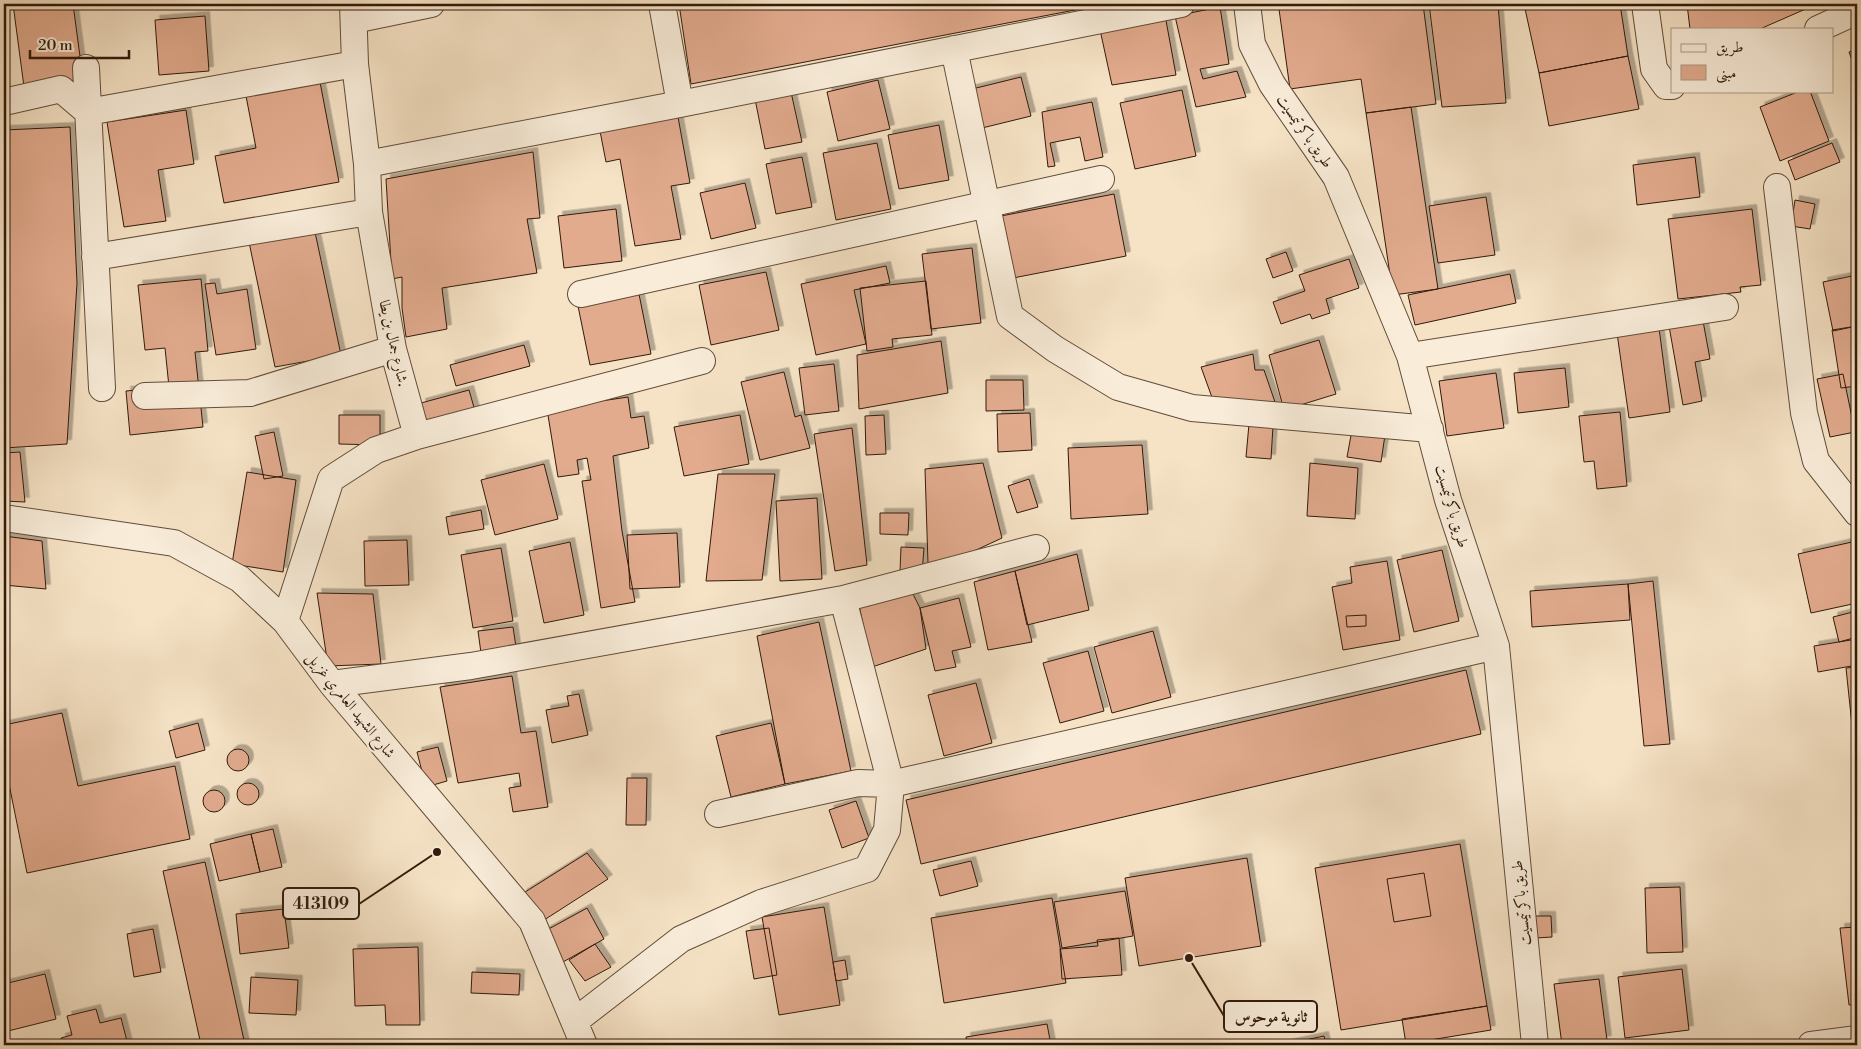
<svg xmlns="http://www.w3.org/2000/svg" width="1861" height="1049" font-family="'Libre Bodoni',Amiri,serif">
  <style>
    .building { fill: #e2ab8e; stroke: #311a0a; filter: url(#shadow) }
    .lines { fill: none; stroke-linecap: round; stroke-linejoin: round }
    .minor-casing { stroke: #624c39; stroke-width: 28 }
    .minor { stroke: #f9edda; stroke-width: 26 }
    .labels { text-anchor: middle; stroke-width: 4.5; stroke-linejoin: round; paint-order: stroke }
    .street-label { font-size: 15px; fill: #311a0a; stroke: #f9edda }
    .leader { fill: none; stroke: #311a0a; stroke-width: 2 }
    .callout-dot { fill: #311a0a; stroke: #f9edda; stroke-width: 2 }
    .callout { fill: #f9edda; stroke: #311a0a; stroke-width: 2 }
    .callout-label { font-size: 16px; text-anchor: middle; font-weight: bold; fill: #311a0a }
  </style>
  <defs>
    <filter id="shadow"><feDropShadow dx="4.5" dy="-4.5" stdDeviation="0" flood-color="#0004"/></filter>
  </defs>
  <rect width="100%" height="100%" fill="#f6e3c6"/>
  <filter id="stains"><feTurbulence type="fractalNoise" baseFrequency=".004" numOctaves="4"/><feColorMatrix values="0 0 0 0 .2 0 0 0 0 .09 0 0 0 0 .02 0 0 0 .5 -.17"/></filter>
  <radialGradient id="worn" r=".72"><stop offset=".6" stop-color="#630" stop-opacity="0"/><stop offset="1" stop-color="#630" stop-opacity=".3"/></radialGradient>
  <!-- building -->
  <path class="building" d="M13,4H73L83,79L24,87Z
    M679,4H1106L691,84Z
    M1320,4H1423L1436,104L1366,113L1361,79L1290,89L1279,9Z
    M1429,4H1498L1506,103L1442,107Z
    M1524,4H1620L1628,56L1539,73Z
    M1687,4H1817L1760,29H1690Z
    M1220,7L1229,64L1200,69L1203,79L1237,71L1246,97L1196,107L1175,16Z
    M1165,15L1176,75L1112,85L1099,25Z
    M205,16L209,71L159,75L155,20Z
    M1857,49V74L1849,52Z
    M1628,56L1639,109L1549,126L1539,73Z
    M1021,77L1031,116L978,129L968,90Z
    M878,80L890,129L838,141L827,92Z
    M320,82L339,182L224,203L215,156L256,148L246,96Z
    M1182,90L1196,156L1135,169L1120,103Z
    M1800,91H1810L1829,141L1780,161L1760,107Z
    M791,92L802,142L765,149L755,99Z
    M1092,102L1103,157L1085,161L1080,137L1050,143L1055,166L1048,167L1042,112Z
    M1411,107L1438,289L1393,295L1366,113Z
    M186,110L194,164L158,170L166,221L124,227L107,122Z
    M678,117L690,183L671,186L681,239L635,246L620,159L606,162L600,131Z
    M939,125L949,180L899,189L888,135Z
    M70,127L77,283L67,444L4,448V130Z
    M877,143L891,209L836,220L823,153Z
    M1832,143L1840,162L1795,180L1788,161Z
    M533,152L540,218L527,219L537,273L442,288L447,329L406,337L402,308V277L392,279L386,179Z
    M802,157L812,207L776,214L766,164Z
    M1695,157L1700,197L1637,205L1633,165Z
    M745,183L756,228L711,239L700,193Z
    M1114,194L1126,256L1013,278L1001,216Z
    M1486,197L1495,255L1438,263L1429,206Z
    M1795,200L1815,204L1810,229L1791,226Z
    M616,209L622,261L564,268L558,216Z
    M1752,209L1761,285L1740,287L1741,292L1678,299L1668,219Z
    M315,232L341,355L275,367L249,242Z
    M972,248L981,323L931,329L922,254Z
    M1286,252L1293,271L1273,278L1266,259Z
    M1349,259L1359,288L1326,299L1330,313L1312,319L1310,314L1281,324L1273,302L1305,291L1299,275Z
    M886,266L890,283L854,290L866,344L816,355L801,284Z
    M766,272L779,330L711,345L699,285Z
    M1510,274L1516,303L1415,325L1408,295Z
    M1857,275V326L1833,331L1823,282Z
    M201,279L208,351L195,352L203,427L130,435L126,391L169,387L165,348L145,350L138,285Z
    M926,281L932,335L892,339L893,347L867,351L860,288Z
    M215,283L217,294L247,289L256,349L216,355L205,284Z
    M639,294L651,354L590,365L578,306Z
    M1703,321L1710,359L1695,362L1702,401L1683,405L1669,326Z
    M1857,326V386L1841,388L1832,330Z
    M1659,328L1670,412L1629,418L1617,333Z
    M1319,340L1336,394L1284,410L1269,355Z
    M941,341L948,393L859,409L857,355Z
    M524,345L530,366L456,386L450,365Z
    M1253,354L1255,370H1264L1277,408L1214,403L1201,367Z
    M834,364L839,411L805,415L799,368Z
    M1565,368L1569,407L1518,413L1514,373Z
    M784,372L795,417L801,415L810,448L760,460L741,382Z
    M1496,373L1504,428L1447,436L1439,381Z
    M1843,374L1855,432L1830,437L1817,379Z
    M986,380H1023L1024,410L986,411Z
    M469,390L475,411L427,423L421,403Z
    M628,397L631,418L644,416L649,448L613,456L622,531L635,602L601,608L582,481L591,480L587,458L577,460L579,474L558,477L547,409Z
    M1620,412L1627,486L1597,489L1594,461L1584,462L1579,416Z
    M1030,413L1032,450L998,452L997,414Z
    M339,415H380V445L339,444Z
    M740,415L749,464L684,476L674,427Z
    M884,415L886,454L866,455L865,416Z
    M1249,424L1273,426L1271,459L1246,457Z
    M852,428L867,565L835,571L814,434Z
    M1352,430L1385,435L1381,462L1347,457Z
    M274,432L283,476L264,479L255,436Z
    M1142,445L1148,514L1071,519L1068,448Z
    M20,452L25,502L4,501V453Z
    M983,463L1002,538L946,564H928L925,469Z
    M1310,463L1358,468L1355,519L1307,516Z
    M544,464L558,519L495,535L481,480Z
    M247,472L296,480L283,572L232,564Z
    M718,474H775L762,580L706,581Z
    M1029,479L1038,507L1017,513L1008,486Z
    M817,498L822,579L780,581L776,501Z
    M481,510L484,529L449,535L446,517Z
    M880,513H909L908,535L880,534Z
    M677,533L680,587L630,589L627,535Z
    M4,536L42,541L46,589L4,585Z
    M407,540L409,585L365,586L364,541Z
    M570,542L584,615L544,623L529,551Z
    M1852,542L1857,565V603L1811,613L1798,554Z
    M901,547L924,548L922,573L900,571Z
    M501,548L513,621L473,628L461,555Z
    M1442,550L1459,621L1414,632L1397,560Z
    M1077,554L1089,610L1027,625L1015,571Z
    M1387,561L1400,640L1343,650L1332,587L1352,583L1350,567Z
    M1015,571L1032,642L988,650L974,582Z
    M1653,581L1670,744L1644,746L1628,584Z
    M1628,584L1630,620L1532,627L1530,591Z
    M911,590L920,608L926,649L872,667L859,605Z
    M317,593L373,594L381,664L328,666Z
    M959,598L971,647L952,651L956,667L935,671L920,608Z
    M1857,611V637L1839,642L1833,617Z
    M1366,615V626L1347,627L1346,616Z
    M819,622L851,771L785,784L757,636Z
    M513,627L516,647L481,653L478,631Z
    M1153,631L1171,697L1112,713L1094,647Z
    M1857,639V665L1818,672L1814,646Z
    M1088,651L1104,711L1060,723L1043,663Z
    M1857,667V773L1846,668Z
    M1466,670L1481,734L921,864L906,800Z
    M512,676L521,733L536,731L548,807L513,812L509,788L521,786L519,773L458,783L440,687Z
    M976,683L992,743L944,756L928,695Z
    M579,694L588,735L552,743L546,710L569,706L567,696Z
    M62,713L78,786L175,766L190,839L27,873L9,784L4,785V725Z
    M198,723L205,750L176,758L169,731Z
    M771,723L785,784L731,797L716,736Z
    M438,747L447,781L426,787L417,752Z
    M227 760a11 11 0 1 1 22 0a11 11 0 1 1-22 0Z
    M627,778H647L646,825H626Z
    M237 794a11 11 0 1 1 22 0a11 11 0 1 1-22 0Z
    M203 801a11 11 0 1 1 22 0a11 11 0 1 1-22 0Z
    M856,801L869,838L842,848L829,810Z
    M273,829L282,867L260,872L251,834Z
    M251,834L260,872L219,881L210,844Z
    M1460,844L1487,1006L1341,1030L1315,868Z
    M587,853L608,879L541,922L522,894Z
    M1247,858L1261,946L1139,966L1125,878Z
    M971,861L978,886L940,896L933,870Z
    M205,862L245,1045H201L163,871Z
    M1424,873L1431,916L1394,922L1387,879Z
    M1680,887L1683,952L1647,953L1645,888Z
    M1125,891L1133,936L1062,948L1054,902Z
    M1052,898L1066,983L944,1003L931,918Z
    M824,907L840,1005L779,1015L762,917Z
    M587,908L604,939L563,962L545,931Z
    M284,909L289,948L240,954L236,914Z
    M1535,916H1551L1552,937L1536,938Z
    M1857,927V1004L1849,1005L1840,928Z
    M769,928L777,975L754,979L746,931Z
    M153,929L161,972L134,977L127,934Z
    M1119,938L1122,975L1062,979L1060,949L1098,946L1097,940Z
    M595,944L611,967L585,981L569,960Z
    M418,947L420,1025H386L385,1005L355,1006L353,949Z
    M845,960L848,979L836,981L833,962Z
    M1682,969L1689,1030L1625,1038L1618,977Z
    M472,972L520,974L519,995L471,993Z
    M45,974L56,1019L4,1032V984Z
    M251,977L298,980L296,1015L249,1013Z
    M1599,979L1607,1040L1562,1045L1554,984Z
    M1487,1006L1491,1030L1406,1044L1402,1019Z
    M96,1009L100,1023L121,1018L128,1045H62L61,1038L72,1035L67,1016Z
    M1047,1024L1051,1045H967L966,1037Z
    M1324,1036L1326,1045H1282Z"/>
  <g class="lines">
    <defs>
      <path id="minor" d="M662,4L680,104
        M1247,4L1252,44L1272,84L1336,177L1410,356L1448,500L1496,646L1535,1045
        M1645,4L1654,69L1666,86H1672
        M354,20L431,4
        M1818,29L1857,11
        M954,49L1010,316L1055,349L1118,387L1192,408L1430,429
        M86,68L102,388
        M4,102L61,89L88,112L355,64
        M367,164L680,104L1181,4
        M1777,187L1804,413L1816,461L1857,513
        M95,257L369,212
        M581,294L1101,179
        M1410,356L1725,307
        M145,396L250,393L393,349
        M417,436L702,361
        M4,518L174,543L240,579L285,621L332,684L532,921L584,1045
        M285,621L331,479L376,450L417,436L393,349L369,212L367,164L355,64L353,4
        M332,684L471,666L843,599L1036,548
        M718,814L858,783L891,784L1496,646
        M575,1021L681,939L761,903L867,869L887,830L891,784L843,599
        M1811,1045L1857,1039"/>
    </defs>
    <!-- minor casing -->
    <use href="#minor" class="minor-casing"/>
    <!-- minor -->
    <use href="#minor" class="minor"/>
  </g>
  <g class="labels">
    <!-- street labels -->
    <g class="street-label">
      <text transform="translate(1305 131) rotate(55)" y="5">طريق باكر تيمسيت</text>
      <text transform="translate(394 343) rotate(77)" y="5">شارع جمال بن يطا.</text>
      <text transform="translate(1452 506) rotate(74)" y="5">طريق باكر تيمسيت</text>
      <text transform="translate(351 705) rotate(51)" y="5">شارع الشهيد العامري غزيل</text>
      <text transform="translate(1521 903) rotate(-96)" y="5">طريق باكر تيمسيت</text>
    </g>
  </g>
  <!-- callouts -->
  <path class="leader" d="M437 852L359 904M1189 958L1224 1016"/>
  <g class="callout-dot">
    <circle cx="437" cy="852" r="5"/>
    <circle cx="1189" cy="958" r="5"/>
  </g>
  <g class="callout">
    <rect x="283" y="888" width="76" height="31" rx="5"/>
    <rect x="1224" y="1001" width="93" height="31" rx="5"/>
  </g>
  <g class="callout-label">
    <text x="321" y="909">413109</text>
    <text x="1271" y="1022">ثانوية موحوس</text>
  </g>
  <!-- margin -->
  <rect width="1861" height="1049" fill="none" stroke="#f6e3c6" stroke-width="20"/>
  <rect x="5" y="5" width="1851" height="1039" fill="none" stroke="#311a0a" stroke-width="2.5"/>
  <rect x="10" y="10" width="1841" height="1029" fill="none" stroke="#311a0a"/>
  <!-- legend -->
  <rect x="1671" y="28" width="162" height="65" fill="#f9edda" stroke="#a99987"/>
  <rect x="1681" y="44" width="25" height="8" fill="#f9edda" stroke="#a99987"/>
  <text x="1716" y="52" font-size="15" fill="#311a0a">طريق</text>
  <rect x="1681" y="65" width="25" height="15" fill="#e2ab8e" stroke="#a99987"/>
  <text x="1716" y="78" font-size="15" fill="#311a0a">مبنى</text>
  <!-- scale -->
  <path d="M30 50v8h99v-8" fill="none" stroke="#311a0a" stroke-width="2.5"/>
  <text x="38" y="50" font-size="15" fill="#311a0a" stroke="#f9edda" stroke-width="4" paint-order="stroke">20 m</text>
  <rect width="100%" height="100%" filter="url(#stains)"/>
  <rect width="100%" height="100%" fill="url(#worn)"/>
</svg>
